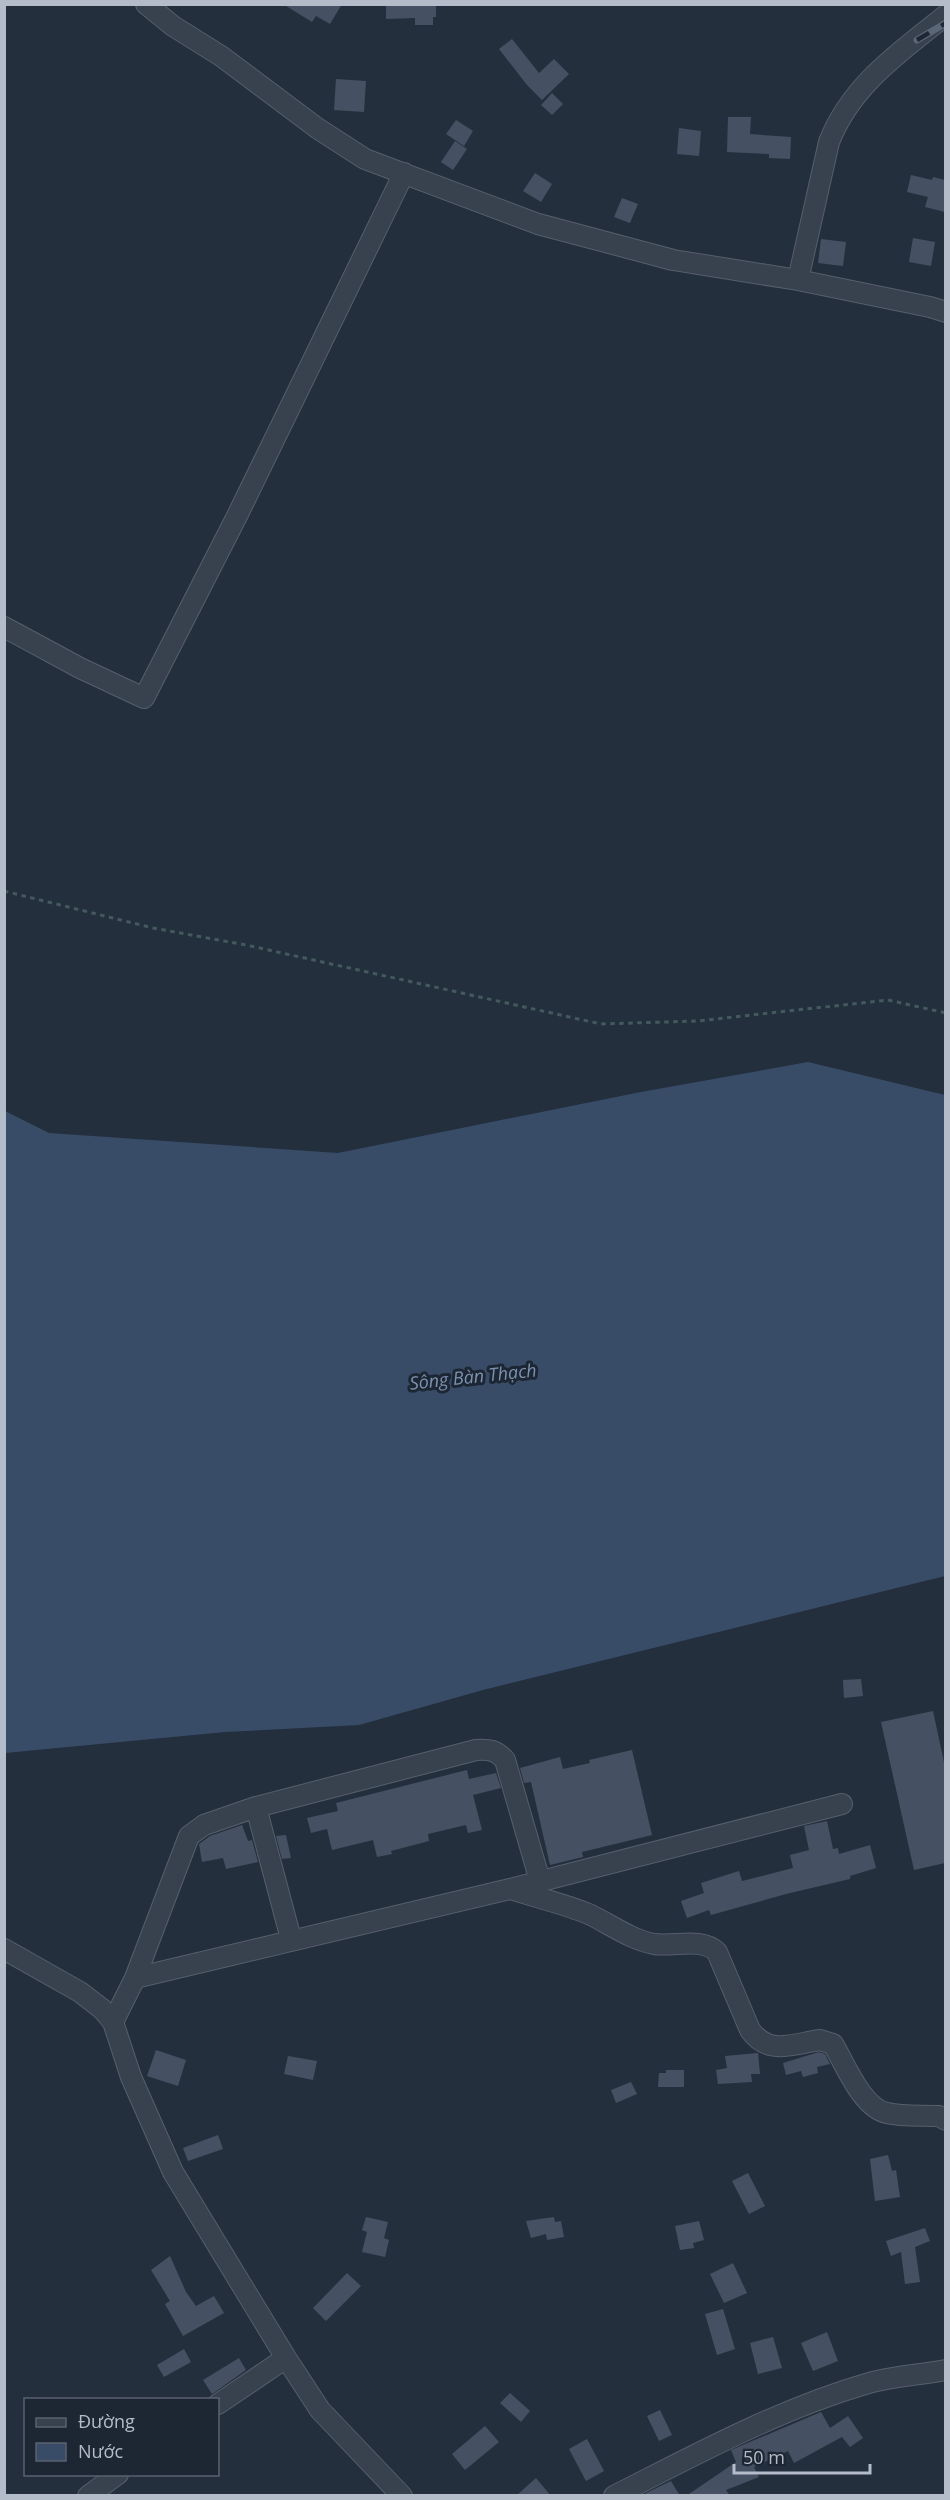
<svg xmlns="http://www.w3.org/2000/svg" width="950" height="2500" font-family="'Open Sans',sans-serif">
  <style>
    .water { fill: #394c67 }
    .building { fill: #455162 }
    .lines { fill: none; stroke-linecap: round; stroke-linejoin: round }
    .minor-casing { stroke: #565f6c; stroke-width: 22 }
    .path { stroke: #44595c; stroke-width: 3; stroke-dasharray: 4.5 4.5; stroke-linecap: butt }
    .minor { stroke: #38414e; stroke-width: 20 }
    .rail-casing { stroke: #5a6575; stroke-width: 7 }
    .rail { stroke: #1d2633; stroke-width: 4.5; stroke-dasharray: 14; stroke-linecap: butt }
    .labels { text-anchor: middle; stroke-width: 6; stroke-linejoin: round; paint-order: stroke }
    .water-label { font-size: 18px; font-style: italic; fill: #7c92b1; stroke: #1d2633 }
  </style>
  <rect width="100%" height="100%" fill="#242f3e"/>
  <!-- water -->
  <path class="water" d="M808,1062L945,1095V1576L483,1690L359,1725L225,1732L5,1753V1111L49,1133L338,1153L641,1092Z"/>
  <!-- building -->
  <path class="building" d="M283,4H342L330,24L316,16L312,22Z
    M386,4H436V17H433V25H415V18L386,19Z
    M512,39L539,73L554,59L569,74L542,100L527,85L499,49Z
    M336,79L366,81L364,112L334,110Z
    M552,93L563,104L552,115L541,105Z
    M728,117H751L750,134L791,137L790,159L769,158V154L727,152Z
    M456,120L473,131L464,146L446,134Z
    M679,128L701,131L699,156L677,154Z
    M455,141L467,149L453,170L441,162Z
    M535,173L552,184L541,202L523,191Z
    M911,175L932,180L933,177L945,180V212L925,207L928,197L907,192Z
    M622,198L638,204L630,223L614,217Z
    M913,238L935,242L931,266L909,262Z
    M821,239L846,242L843,266L818,263Z
    M861,1679L863,1696L844,1698L843,1680Z
    M933,1711L945,1767V1863L914,1870L881,1722Z
    M632,1750L652,1835L582,1852L583,1857L550,1865L531,1782L524,1783L520,1768L560,1757L563,1769L590,1763L589,1760Z
    M467,1770L469,1779L496,1773L501,1788L473,1795L482,1830L468,1833L466,1825L428,1834L429,1841L391,1851L392,1854L377,1857L373,1840L332,1850L327,1829L311,1833L307,1818L338,1811L336,1803Z
    M827,1821L833,1849L838,1848L839,1854L870,1845L876,1868L850,1876V1879L786,1894L711,1915L709,1910L687,1918L681,1901L704,1893L701,1883L739,1871L742,1881L793,1868L790,1855L809,1850L804,1826Z
    M242,1825L248,1841L252,1840L258,1862L226,1869L223,1858L202,1862L199,1844L210,1836Z
    M286,1835L291,1858L282,1859L276,1836Z
    M156,2050L186,2060L178,2086L147,2076Z
    M819,2052L825,2054L830,2064L817,2067L818,2073L803,2077L801,2071L786,2075L783,2063Z
    M758,2053L760,2074H751L752,2082L718,2084L716,2070L727,2068L725,2056Z
    M288,2056L317,2061L313,2080L284,2074Z
    M666,2070H684V2087H658L659,2073H666Z
    M631,2082L637,2094L616,2103L611,2090Z
    M218,2135L223,2149L188,2161L183,2148Z
    M888,2155L892,2171L896,2170L900,2197L875,2201L870,2159Z
    M748,2173L765,2206L749,2214L732,2181Z
    M366,2217L388,2222L384,2238L389,2240L385,2257L362,2252L367,2232L362,2230Z
    M554,2217L555,2222L561,2221L564,2237L547,2240L546,2234L531,2238L526,2221Z
    M699,2221L704,2240L693,2243L694,2248L680,2250L675,2226Z
    M925,2228L930,2241L915,2247L920,2282L905,2284L901,2252L891,2256L886,2241Z
    M170,2256L186,2292L196,2306L214,2296L224,2313L183,2336L165,2304L170,2301L151,2270Z
    M733,2263L747,2293L724,2303L710,2274Z
    M347,2273L361,2286L326,2321L313,2308Z
    M723,2309L735,2349L717,2355L705,2314Z
    M827,2332L838,2361L813,2371L801,2343Z
    M773,2337L782,2368L758,2374L750,2343Z
    M184,2349L191,2362L164,2377L157,2365Z
    M239,2358L246,2370L212,2394L203,2380Z
    M510,2393L530,2411L521,2422L500,2403Z
    M660,2410L672,2435L659,2441L647,2416Z
    M821,2412L830,2428L848,2416L863,2438L850,2447L842,2437L794,2463L788,2451L754,2467L759,2477L726,2490L730,2496H686L736,2462L731,2450Z
    M485,2426L499,2442L465,2470L452,2454Z
    M587,2439L604,2471L586,2481L569,2449Z
    M536,2478L551,2496H516Z
    M671,2481L680,2496H642L646,2493Z"/>
  <g class="lines">
    <defs>
      <path id="minor" d="M146,4L173,26L221,56L317,128L365,159L538,224L673,260L798,280L930,307L946,312
        M798,280L829,142C851,85 900,52 946,15
        M4,627L80,668L144,698L237,516L404,173
        M256,1807L291,1939
        M511,1889C537,1898 566,1904 591,1915C611,1925 632,1940 654,1944C675,1947 701,1937 717,1952L750,2030C769,2056 792,2044 820,2040L833,2044C845,2064 862,2108 887,2113C903,2117 922,2115 939,2116L946,2120
        M4,1949L80,1992L102,2009L113,2022L131,2077L173,2172L286,2358L320,2410L402,2496
        M135,1978L510,1889L842,1804
        M113,2022L135,1978L189,1836L204,1825L256,1807L476,1750C489,1749 496,1750 505,1760L540,1881
        M218,2404L286,2358
        M88,2496L118,2474
        M614,2496C697,2454 779,2409 869,2383C894,2376 920,2375 946,2370"/>
    </defs>
    <!-- minor casing -->
    <use href="#minor" class="minor-casing"/>
    <!-- path -->
    <path class="path" d="M4,891L153,928L246,945L601,1024L697,1021L888,1000L946,1013"/>
    <!-- minor -->
    <use href="#minor" class="minor"/>
    <defs>
      <path id="rail" d="M917,40L946,23"/>
    </defs>
    <!-- rail casing -->
    <use href="#rail" class="rail-casing"/>
    <!-- rail -->
    <use href="#rail" class="rail"/>
  </g>
  <g class="labels">
    <!-- water labels -->
    <g class="water-label">
      <text transform="translate(473 1377) rotate(-6)" y="6">Sông Bàn Thạch</text>
    </g>
  </g>
  <!-- border -->
  <rect width="950" height="2500" fill="none" stroke="#b4bcc9" stroke-width="12"/>
  <!-- legend -->
  <rect x="24" y="2398" width="195" height="78" fill="#1d2633" stroke="#59626f" stroke-width="1.5"/>
  <rect x="36" y="2418" width="30" height="9" fill="#38414e" stroke="#59626f" stroke-width="1.5"/>
  <text x="78" y="2428" font-size="18" fill="#b4bcc9">Đường</text>
  <rect x="36" y="2443" width="30" height="18" fill="#394c67" stroke="#59626f" stroke-width="1.5"/>
  <text x="78" y="2458" font-size="18" fill="#b4bcc9">Nước</text>
  <!-- scale -->
  <path d="M734 2464v9h136v-9" fill="none" stroke="#b4bcc9" stroke-width="3"/>
  <text x="743" y="2464" font-size="18" fill="#b4bcc9" stroke="#1d2633" stroke-width="4.5" paint-order="stroke">50 m</text>
</svg>
